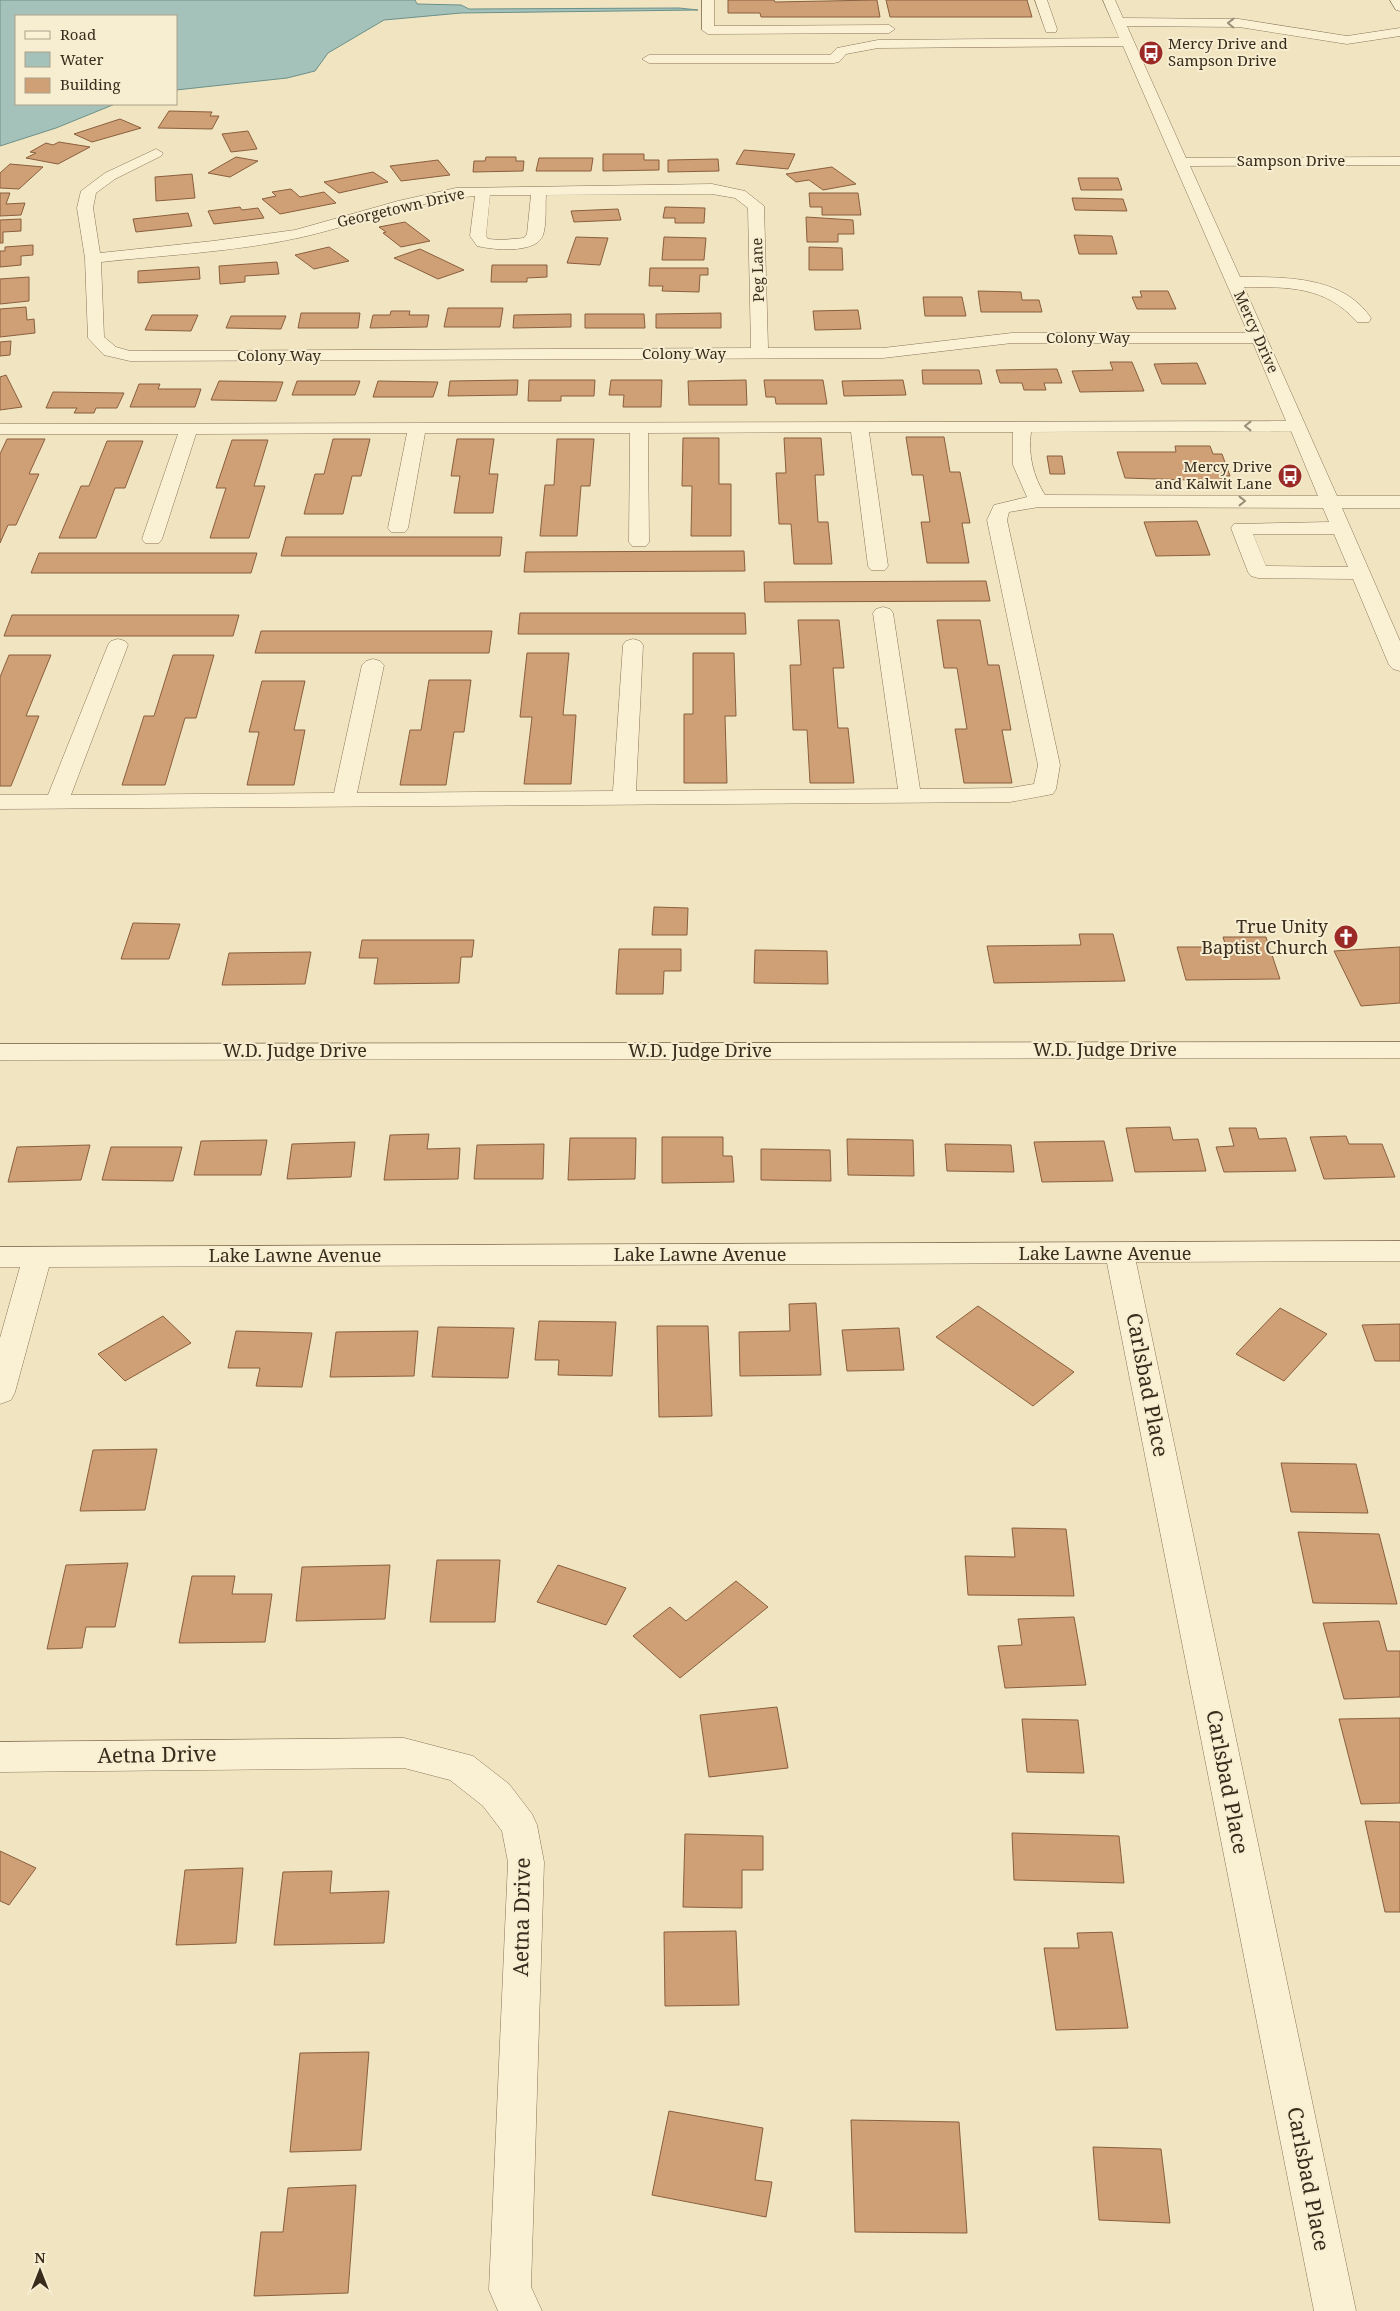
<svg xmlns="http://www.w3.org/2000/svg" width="1400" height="2311" font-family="'Noto Serif',serif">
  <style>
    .water { fill: #a4c2ba; stroke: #6b9089 }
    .building { fill: #cf9f76; stroke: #8a5f3d }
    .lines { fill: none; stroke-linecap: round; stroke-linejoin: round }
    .minor-casing { stroke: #8a7558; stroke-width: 1 }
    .minor { fill: #faf1d5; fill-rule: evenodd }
    .oneway { stroke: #9a8e79 }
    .labels { text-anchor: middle; stroke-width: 4; stroke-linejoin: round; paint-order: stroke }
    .far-poi-label { font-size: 15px; fill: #392c1d; stroke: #f7eed1; text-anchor: start }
    .far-street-label { font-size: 15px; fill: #392c1d; stroke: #f7eed1 }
    .poi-label { font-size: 18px; fill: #392c1d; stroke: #f7eed1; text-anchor: end }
    .street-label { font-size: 18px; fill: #392c1d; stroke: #f7eed1 }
    .near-street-label { font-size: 21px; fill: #392c1d; stroke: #f7eed1 }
  </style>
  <rect width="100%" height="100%" fill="#f0e4c1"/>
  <!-- water -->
  <path class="water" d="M0,0H415L417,4L461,5L469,9L679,8L698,10L461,13L384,20L328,53L315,71L287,78L176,90V16H16V104H115L56,128L0,146Z"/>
  <!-- building -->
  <path class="building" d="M728,0H774L775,2L877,0L880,17H761L760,13H728Z
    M886,0H1027L1032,17H890Z
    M169,111L212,112L210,116H219L212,129L158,128Z
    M120,119L141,128L92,142L74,134Z
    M248,131L257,149L231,152L222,134Z
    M59,142L90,147L58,164L26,158L36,153L30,152L46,143L53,145Z
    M744,150L795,154L788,169L736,164Z
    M603,154H644V160H659V170L603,171Z
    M236,157L258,161L230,177L208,173Z
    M486,157H516V161H524L523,171L473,172L474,161H485Z
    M539,158H593L591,171H536Z
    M718,159L719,171L668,172V160Z
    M438,160L450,175L401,181L390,166Z
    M10,164L43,167L19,189L0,188V173Z
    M832,167L856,184L823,190L809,180L796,182L786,174Z
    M373,172L388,182L339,193L324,182Z
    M192,174L195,198L156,201L155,177Z
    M1078,178H1118L1122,190H1081Z
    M291,189L300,197L324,192L336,203L280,214L262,199L276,196L272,192Z
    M0,193H10L6,204L25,203L21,215L0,216Z
    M809,193H858L861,215H822V207H810Z
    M1072,198L1123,199L1127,211L1075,210Z
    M240,207L242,210L258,208L264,218L214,224L208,211Z
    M665,207L705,208L704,223H675V218H663Z
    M618,209L621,220L574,222L571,211Z
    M188,213L192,226L136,232L133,219Z
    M806,217L853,220L854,234H838V242H807Z
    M21,219V231L3,232V243H0V220Z
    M405,222L430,241L401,247L383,233L386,232L379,227Z
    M1074,235L1112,236L1117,254H1079Z
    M576,237L608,238L600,265L567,263Z
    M664,237L706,238L704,260H662Z
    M33,245V255L21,256V265L0,267V251H5V247Z
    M329,247L349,261L314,269L295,255Z
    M809,247L842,248L843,270H809Z
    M420,249L464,270L438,279L394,258Z
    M277,262L279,274L245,276V282L220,284L219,266Z
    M492,265H547V277L527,278V282H491Z
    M199,267L200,279L138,283V271Z
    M650,268H708V275H700L699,292L662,291L663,286H649Z
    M29,277V301L0,304V279Z
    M978,291L1021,292L1022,300H1039L1042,312H981Z
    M1140,291H1168L1176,309H1137L1132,297H1142Z
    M923,297H962L966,316H925Z
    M26,307L27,320L34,319L35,333L0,337V309Z
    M448,308H503L500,327H444Z
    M858,310L861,329L815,330L813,311Z
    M391,311H410L409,315H429L427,327L370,328L373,315H390Z
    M301,313H360L358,328H298Z
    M721,313V328H656V314Z
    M571,314V327L513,328L514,315Z
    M585,314H644L645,328H585Z
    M152,315H198L191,331L145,330Z
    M231,316H286L281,329L226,328Z
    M11,341L10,355L0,356V342Z
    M1110,362H1132L1144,391L1080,392L1072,371L1113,370Z
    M1197,363L1206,384H1162L1154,364Z
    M1057,369L1062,383H1044L1046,390H1024L1022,383H1000L996,370Z
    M922,370H979L982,384H923Z
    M6,375L22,407L0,410V377Z
    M518,380L517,395L448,396L450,381Z
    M529,380H595L594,396H561V401H528Z
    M611,380H662L661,407H623L624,395H609Z
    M746,380L747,405H689L688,381Z
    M764,380H823L827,404H776L775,397H766Z
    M903,380L906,395L844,396L842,381Z
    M219,381L283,382L276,401L211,400Z
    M297,381H360L355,395H292Z
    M378,381L438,382L433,397H373Z
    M139,384H160L158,389H201L195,407H130Z
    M53,392L124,393L117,408H96L94,413H74L77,408H46Z
    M906,437H944L950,472H960L970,523H962L969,563H927L921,522H930L923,475H912Z
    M683,438H719V484H731V536H691L692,486H682Z
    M784,438H821L824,475H815L818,522H828L832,564H794L791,524H779L776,473H786Z
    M7,439H45L29,474H39L16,525H8L0,543V454Z
    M333,439H370L361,476H352L343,514H304L315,474H324Z
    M457,439H494L489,474H498L493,513H454L460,476H451Z
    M557,439H594L590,486H581L577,536H540L545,485H554Z
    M232,440H268L254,486H265L249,538H210L226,488H216Z
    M107,441H143L125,488H115L96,538H59L81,486H89Z
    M1175,446H1210L1213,454H1222L1230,476H1221L1223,481L1125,478L1117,452H1176Z
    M1047,456H1062L1065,474H1050Z
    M1197,521L1210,555L1156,556L1144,522Z
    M286,537H502L500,556H281Z
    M744,551L745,571L524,572L526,552Z
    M39,553H257L251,573H31Z
    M986,581L990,601L765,602L764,582Z
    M520,613H745L746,634H518Z
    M12,615H239L233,636H4Z
    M798,620H839L844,668H833L838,728H848L854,783H810L807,730H793L790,665H801Z
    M937,620H980L988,665H999L1011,730H1002L1012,783H964L955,729H967L957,668H944Z
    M261,631H492L489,653H255Z
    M527,653H569L563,715H576L571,784H524L532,717H520Z
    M693,653H734L736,716H725L727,783H684V714H693Z
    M9,655H51L26,716H39L11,786H0V677Z
    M173,655H214L196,718H185L165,785H122L144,716H154Z
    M429,680H471L464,732H454L446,785H400L410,730H421Z
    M262,681H305L294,730H305L294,785H247L259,732H249Z
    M654,907L688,908L687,935H652Z
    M133,923L180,924L169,959H121Z
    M1079,934H1113L1125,981L994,983L987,946L1081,945Z
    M1223,937H1266L1280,979L1186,980L1177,947H1226Z
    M362,940H474L472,957H461L459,983L374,984L378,958H359Z
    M1400,947V1003L1361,1006L1334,951Z
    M619,949H681V971H664L663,994H616Z
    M755,950L827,951L828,984L754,983Z
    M311,952L305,984L222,985L229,953Z
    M1170,1127L1173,1140L1198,1139L1206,1171L1135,1172L1126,1128Z
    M1229,1128H1256L1259,1139L1286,1138L1296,1171L1224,1172L1216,1147L1234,1146Z
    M429,1134L427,1149L460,1148L458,1179L384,1180L390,1135Z
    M1346,1136L1349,1144H1382L1395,1177L1324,1179L1310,1137Z
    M662,1137H723V1156H732L734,1182L662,1183Z
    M570,1138H636L635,1179L568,1180Z
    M847,1139L913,1140L914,1176L848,1175Z
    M267,1140L261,1175H194L201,1141Z
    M1104,1141L1113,1181L1042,1182L1034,1142Z
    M355,1142L351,1177L287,1179L292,1144Z
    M544,1144L543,1179H474L477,1145Z
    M945,1144L1011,1145L1014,1172L947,1171Z
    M90,1145L81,1180L8,1182L17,1147Z
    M111,1147H182L173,1181L102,1180Z
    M761,1149L830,1150L831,1181L761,1180Z
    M816,1303L821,1375L740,1376L739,1332L790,1331L789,1304Z
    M978,1306L1074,1372L1033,1406L936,1337Z
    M1280,1308L1327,1334L1284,1381L1236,1354Z
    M163,1316L191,1343L125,1381L98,1354Z
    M539,1321L616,1322L612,1376L558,1375L559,1360H535Z
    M1400,1324V1361H1375L1362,1325Z
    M657,1326H708L712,1416L659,1417Z
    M438,1327L514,1328L508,1378L432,1377Z
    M899,1328L904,1370L847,1371L842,1330Z
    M236,1331L312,1333L302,1387L256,1386L260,1368H228Z
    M418,1331L414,1376L330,1377L336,1332Z
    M157,1449L145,1510L80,1511L93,1450Z
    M1281,1463L1356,1464L1368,1513L1291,1512Z
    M1012,1528L1066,1529L1074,1596L968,1595L965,1556L1015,1557Z
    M1298,1532L1379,1534L1397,1604L1313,1603Z
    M437,1560H500L495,1622H430Z
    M128,1563L115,1627H86L82,1648L47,1649L66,1565Z
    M390,1565L385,1619L296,1621L302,1567Z
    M558,1565L626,1588L606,1625L537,1602Z
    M192,1576H235L232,1594H272L265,1642L179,1643Z
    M736,1581L768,1607L680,1678L633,1636L670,1607L686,1621Z
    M1074,1617L1086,1685L1005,1688L998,1646L1022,1645L1018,1619Z
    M1379,1621L1387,1651H1400V1697L1344,1699L1323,1623Z
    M777,1707L788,1768L709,1777L700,1715Z
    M1400,1718V1803L1361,1804L1339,1719Z
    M1022,1719L1078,1720L1084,1773L1027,1772Z
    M1365,1821L1400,1822V1912H1385Z
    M1012,1833L1119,1836L1124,1883L1014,1880Z
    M685,1834L763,1836V1870H742V1908L683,1907Z
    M0,1851L36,1868L9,1905L0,1901Z
    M243,1868L236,1943L176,1945L185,1870Z
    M332,1871L330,1893L389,1891L384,1943L274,1945L283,1872Z
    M736,1931L739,2005L665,2006L664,1932Z
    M1112,1932L1128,2028L1056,2030L1044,1948H1079L1077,1933Z
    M369,2052L361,2150L290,2152L300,2053Z
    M669,2111L763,2128L755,2180L772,2182L766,2217L652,2195Z
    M851,2120L959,2122L967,2233L855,2232Z
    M1093,2147L1161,2149L1170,2223L1099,2220Z
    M356,2185L348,2293L254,2296L261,2232H283L288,2188Z"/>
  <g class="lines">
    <defs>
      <path id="minor" d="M702,0H714V26L889,25L895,29L889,33L708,34L702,30Z
        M1035,0H1047L1057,29L1056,32H1046L1045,29Z
        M1103,0H1115L1123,18L1239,19L1347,36L1400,28V36L1347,44L1239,27L1127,26L1186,158L1400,157V165L1190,166L1240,277C1286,277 1343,276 1371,318L1369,322H1357C1326,286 1288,287 1244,287L1337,496H1400V508H1342L1400,641V671L1393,669L1389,665L1353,579L1258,578L1251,576L1248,572L1231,528L1234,524L1329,522L1323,508L1039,507L1009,512L1007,520L1060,765L1056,789L1053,794L1010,802L0,809V795H48L108,645L111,641L118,639L125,641L128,645L71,795L334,793L362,665L366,661L373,659L380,661L384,665L357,793L613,791L623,645L626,641L633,639L640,641L643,645L636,791L898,789L873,613L876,609L883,607L890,609L893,613L920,789L1010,788L1034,784L1038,765L987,520L994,505L1027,497L1013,465V432H869L888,566L885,570H871L868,566L851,432L648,433L649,542L646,546H632L629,542L630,433H425L408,528L405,532H391L388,528L407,433L196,434L162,539L159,543H145L142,539L178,434H0V424L1286,421L1253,343H1012L883,358L130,361L104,355L88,338L85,258L77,208L81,191L105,173L156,149L163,153L161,156L115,179L96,193L93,208L100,253L213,241L295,230L398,201L456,188L712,184L745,191L764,206L768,348H883L1012,333H1248L1123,46L878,48L846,54L839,62L834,63H649L642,59L649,55H830L837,48L878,40L1119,38ZM712,194L735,198L748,208L751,348L130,351L116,347L104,337L101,262C166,255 234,252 298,238C357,225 414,201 475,196L470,236L477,246C493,250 537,254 543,235C547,223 545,207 546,195ZM490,195H531L527,234L524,238L501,240L488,239L486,236ZM1291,431L1318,496L1045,495C1033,476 1028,455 1031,432ZM1253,534H1334L1348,567L1266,566Z
        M1390,0H1400V11L1396,10Z
        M1400,1042V1058L0,1060V1044Z
        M1400,1241V1261L1136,1262L1356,2311H1314L1107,1263L49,1267L15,1392L11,1400L0,1404V1338L20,1267H0V1247Z
        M404,1738L473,1756L509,1784L532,1814L537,1825L544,1862L531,2287L542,2311H498L489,2290L508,1862L502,1831L483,1806L450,1780L404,1768L0,1772V1742Z"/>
    </defs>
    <!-- minor casing -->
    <use href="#minor" class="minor-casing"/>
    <!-- minor -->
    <use href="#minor" class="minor"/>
  </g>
  <!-- one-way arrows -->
  <defs><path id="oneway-chevron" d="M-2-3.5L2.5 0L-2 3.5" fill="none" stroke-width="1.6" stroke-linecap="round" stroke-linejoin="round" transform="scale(1.25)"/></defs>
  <g class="oneway">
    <use href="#oneway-chevron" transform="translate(1231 23) rotate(-179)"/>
    <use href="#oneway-chevron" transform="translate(1248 426) rotate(180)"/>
    <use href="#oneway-chevron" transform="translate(1242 501)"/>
  </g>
  <!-- icons -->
  <defs>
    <symbol id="bus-disc" viewBox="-11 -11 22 22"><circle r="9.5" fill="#9b2a26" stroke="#f7eed1"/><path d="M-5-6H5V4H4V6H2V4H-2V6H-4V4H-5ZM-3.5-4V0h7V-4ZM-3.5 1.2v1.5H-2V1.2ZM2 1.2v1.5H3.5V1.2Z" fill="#fff"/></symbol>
    <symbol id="church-disc" viewBox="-11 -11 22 22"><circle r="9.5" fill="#9b2a26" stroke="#f7eed1"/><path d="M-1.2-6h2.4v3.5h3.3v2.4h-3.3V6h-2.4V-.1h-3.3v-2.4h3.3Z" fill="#fff"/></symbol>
  </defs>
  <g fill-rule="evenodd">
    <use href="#bus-disc" x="1137" y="39" width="28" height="28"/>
    <use href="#bus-disc" x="1276" y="462" width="28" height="28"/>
    <use href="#church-disc" x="1332" y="923" width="28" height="28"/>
  </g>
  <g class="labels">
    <!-- far-poi labels -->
    <g class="far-poi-label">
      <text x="1168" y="49">Mercy Drive and<tspan x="1168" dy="17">Sampson Drive</tspan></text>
      <text x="1272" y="472" text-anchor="end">Mercy Drive<tspan x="1272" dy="17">and Kalwit Lane</tspan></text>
    </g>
    <!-- far-street labels -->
    <g class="far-street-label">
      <text x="1291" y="166">Sampson Drive</text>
      <text transform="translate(401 208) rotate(-13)" y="5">Georgetown Drive</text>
      <text transform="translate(758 270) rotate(-92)" y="5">Peg Lane</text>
      <text transform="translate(1256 332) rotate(66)" y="5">Mercy Drive</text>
      <text x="1088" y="343">Colony Way</text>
      <text x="684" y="359">Colony Way</text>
      <text x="279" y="361">Colony Way</text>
    </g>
    <!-- poi labels -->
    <g class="poi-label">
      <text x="1328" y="933">True Unity<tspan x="1328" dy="21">Baptist Church</tspan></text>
    </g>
    <!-- street labels -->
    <g class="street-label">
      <text x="1105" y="1056">W.D. Judge Drive</text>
      <text x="295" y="1057">W.D. Judge Drive</text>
      <text x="700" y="1057">W.D. Judge Drive</text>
      <text x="1105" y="1260">Lake Lawne Avenue</text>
      <text x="700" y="1261">Lake Lawne Avenue</text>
      <text x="295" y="1262">Lake Lawne Avenue</text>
    </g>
    <!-- near-street labels -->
    <g class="near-street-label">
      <text transform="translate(1147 1385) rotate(79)" y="7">Carlsbad Place</text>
      <text transform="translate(157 1755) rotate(-1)" y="7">Aetna Drive</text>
      <text transform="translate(1227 1782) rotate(79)" y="7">Carlsbad Place</text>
      <text transform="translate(522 1917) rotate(-89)" y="7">Aetna Drive</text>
      <text transform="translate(1308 2179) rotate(79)" y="7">Carlsbad Place</text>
    </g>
  </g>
  <!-- legend -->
  <rect x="15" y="15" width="162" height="90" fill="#f7eed1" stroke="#aba089"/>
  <rect x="25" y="31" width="25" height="8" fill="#faf1d5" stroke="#aba089"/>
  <text x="60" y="40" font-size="15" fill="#392c1d">Road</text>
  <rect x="25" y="52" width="25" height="15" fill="#a4c2ba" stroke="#aba089"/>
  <text x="60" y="65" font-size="15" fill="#392c1d">Water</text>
  <rect x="25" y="78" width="25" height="15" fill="#cf9f76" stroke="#aba089"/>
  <text x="60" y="90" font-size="15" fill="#392c1d">Building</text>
  <!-- north arrow -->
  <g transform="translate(40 2271)" stroke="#f7eed1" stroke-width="4" paint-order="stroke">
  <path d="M0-4L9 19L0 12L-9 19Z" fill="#392c1d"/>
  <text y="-8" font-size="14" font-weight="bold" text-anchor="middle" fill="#392c1d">N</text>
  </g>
</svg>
